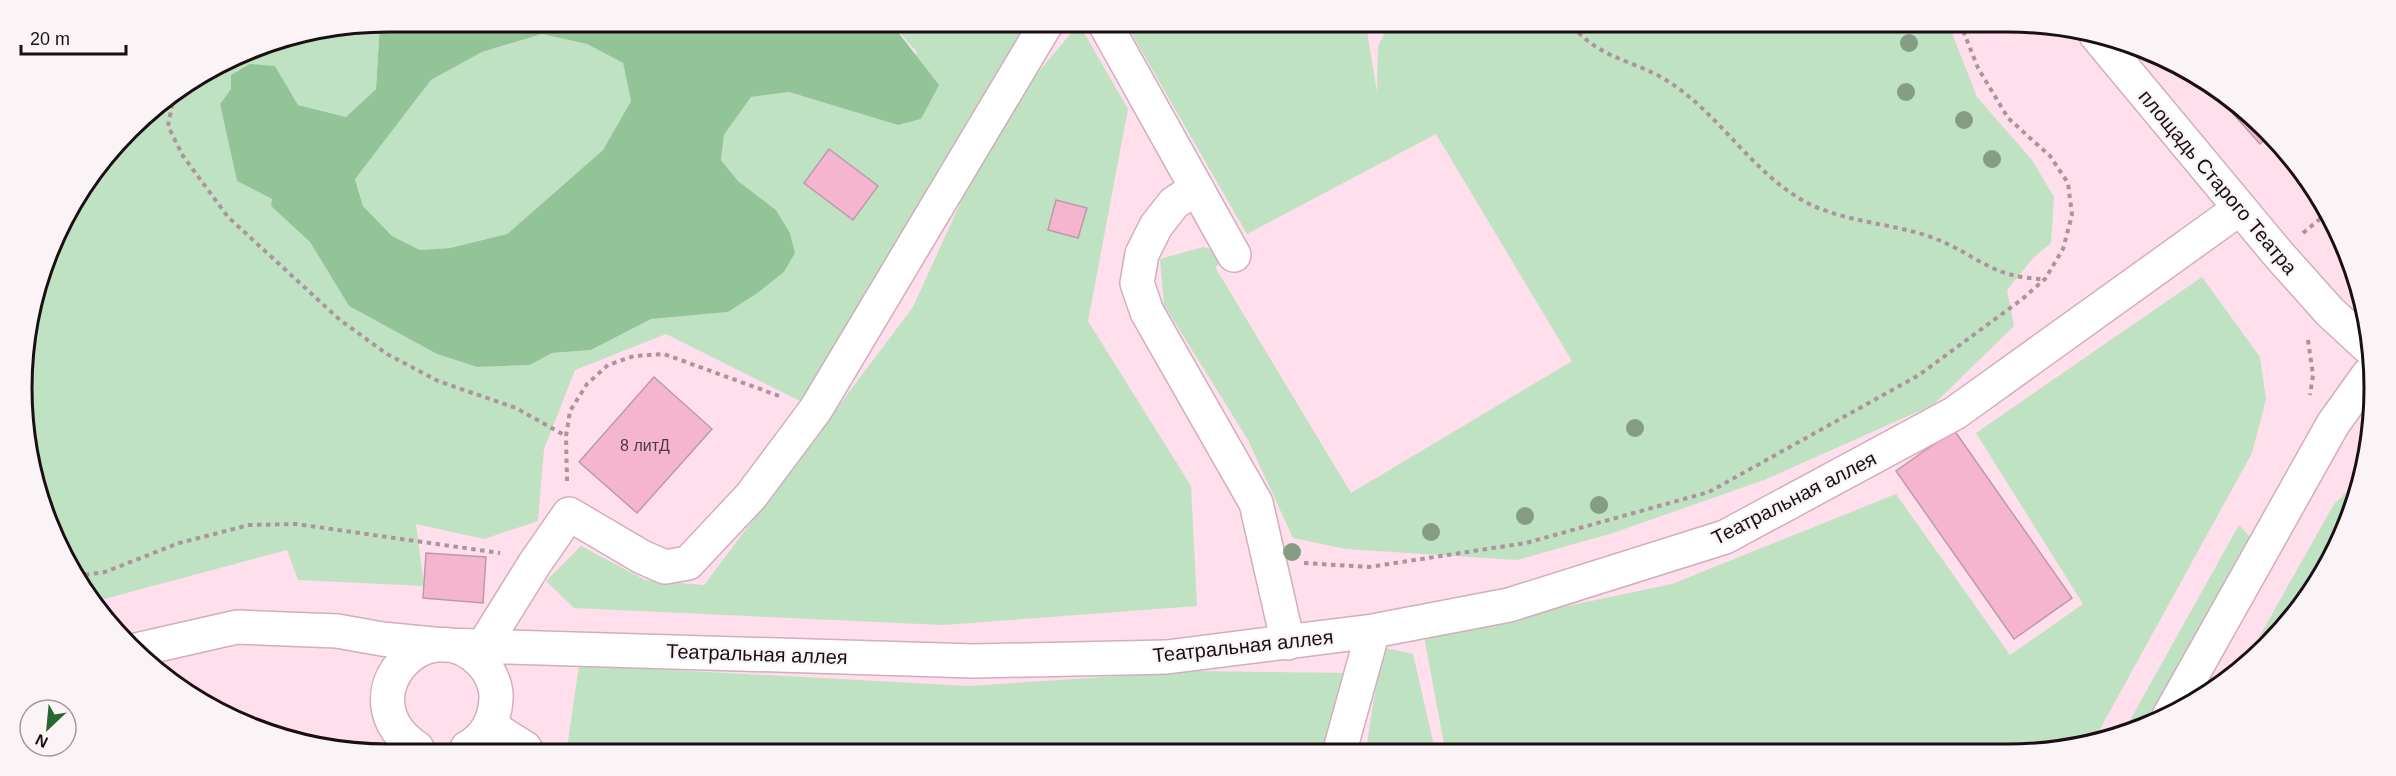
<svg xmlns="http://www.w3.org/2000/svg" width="2396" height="776" font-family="Arial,sans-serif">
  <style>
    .green { fill: #bfe2c2 }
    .water { fill: #93c498; fill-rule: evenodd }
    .building { fill: #f5b5cf; stroke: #bd9aa8; stroke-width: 1.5 }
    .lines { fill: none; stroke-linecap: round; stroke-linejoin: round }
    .minor-casing { stroke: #d2aebc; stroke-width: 36 }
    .path { stroke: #ac949d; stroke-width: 4; stroke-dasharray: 4.5 4.5; stroke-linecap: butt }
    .minor { stroke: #fff; stroke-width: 33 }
    .tree { fill: #849d84 }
    .labels { text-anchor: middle; stroke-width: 4.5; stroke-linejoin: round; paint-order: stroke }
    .number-label { font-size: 16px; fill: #523843 }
    .street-label { font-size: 20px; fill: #1b0f14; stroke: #fbf4f6 }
    .rim { fill: none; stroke: #1b0f14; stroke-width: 3 }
  </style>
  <rect width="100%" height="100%" fill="#fedfeb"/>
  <!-- green -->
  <path class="green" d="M380,23L376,89L346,117L298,105L275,66L231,89L220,104L237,181L272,199L271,206L310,242L349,306L437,354L477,367L530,365L552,353L591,350L651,319L728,312L759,292L784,272L795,253L790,233L776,210L738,181L721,160L724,135L751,97L789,92L898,125L921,119L916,51L891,23L1046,24L816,409L666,334L575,370L544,449L538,521L484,539L416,524L424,586L298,580L287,550L93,602L83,592L33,483L24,340L59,225L146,112L248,49Z
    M1079,24L1128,109L1088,321L1191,486L1197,606L943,625L574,608L546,581L581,546L645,580L704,585L913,307L969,184L1034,77Z
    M1126,24L1366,25L1377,92L1378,47L1388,25L1950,28L1977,97L2032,160L2054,197L2051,243L2033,258L2007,290L2014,326L1933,405L1764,480L1610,534L1517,560L1346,549L1293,538L1248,440L1164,305L1160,259L1203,247L1234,255L1215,267L1351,493L1572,361L1436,134L1247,234Z
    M542,34L587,44L623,63L631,101L603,150L507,234L450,248L420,250L392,236L363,206L355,178L431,80L482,52Z
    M2202,277L2260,357L2266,399L2252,453L2094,740L2056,752L1445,750L1424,636L1672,584L1896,494L2010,655L2083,604L1976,433Z
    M2362,477L2326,571L2267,648L2244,664L2334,504Z
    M2239,525L2250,537L2146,724L2124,731Z
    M1382,647L1413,654L1435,750H1366Z
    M579,665L969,686L1193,671L1346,673L1328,750L567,748Z"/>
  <!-- water -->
  <path class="water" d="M388,21L891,23L939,85L921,119L898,125L789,92L751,97L724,135L721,160L738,181L776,210L790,233L795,253L784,272L759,292L728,312L651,319L591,350L552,353L530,365L477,367L437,354L349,306L310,242L271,206L272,199L237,181L220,104L231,89V75L250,64L275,66L298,105L346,117L376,89L380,23ZM542,34L587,44L623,63L631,101L603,150L507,234L450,248L420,250L392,236L363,206L355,179L431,80L482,52Z"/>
  <!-- building -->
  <path class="building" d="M2202,79L2212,83L2267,138L2260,144Z
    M829,149L878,186L853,220L804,183Z
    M1056,200L1087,208L1078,238L1048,230Z
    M654,377L712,429L637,513L579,462Z
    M1954,430L2072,598L2014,639L1896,471Z
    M426,553L486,557L483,603L423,598Z"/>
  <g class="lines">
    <defs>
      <path id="minor" d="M1105,24L1234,255
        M2096,35L2279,255L2330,312L2368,347
        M1197,188L1174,203L1156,226L1142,254L1137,283L1147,312L1256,503L1288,643
        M484,645L535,563L569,514L642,557L665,567L688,563L751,496L816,409L1046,24
        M140,649L237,627L337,631L382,639L443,645L974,661L1167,657L1373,631L1509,605L1725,537L1955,413L2239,209
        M2168,718L2333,424L2368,375
        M490,726L525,748
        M417,748C343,699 425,606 481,662C490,671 497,686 496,699C495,720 485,738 467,748
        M1340,750L1373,631"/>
    </defs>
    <!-- minor casing -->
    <use href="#minor" class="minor-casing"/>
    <!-- path -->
    <path class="path" d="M1572,26C1602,59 1626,58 1661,77C1714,107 1746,165 1797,197C1836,222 1888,222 1931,237C1977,254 1990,278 2044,279
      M174,95L168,126L183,156L228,217L340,320L387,354L438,381L516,408L566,436
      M2303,233L2326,214
      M2308,340L2313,375L2310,395
      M567,481L566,436L570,411L587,384L608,365L634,356L664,354L782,397
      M1304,563L1369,567L1526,543L1709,492L1919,375L2021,300L2045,279L2063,249L2072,215L2068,183L2050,156L2008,118L1978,68L1962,28
      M76,576L105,572L179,543L249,525L296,524L500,553
      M1131,750L1178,745L1207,750"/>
    <!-- minor -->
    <use href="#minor" class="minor"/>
  </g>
  <!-- trees -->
  <g class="tree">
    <circle cx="1909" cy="43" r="9"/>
    <circle cx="1906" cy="92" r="9"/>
    <circle cx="1964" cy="120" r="9"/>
    <circle cx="1992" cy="159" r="9"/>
    <circle cx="1635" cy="428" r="9"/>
    <circle cx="1599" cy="505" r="9"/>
    <circle cx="1525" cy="516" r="9"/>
    <circle cx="1431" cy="532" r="9"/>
    <circle cx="1292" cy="552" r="9"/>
  </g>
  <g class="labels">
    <!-- number labels -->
    <g class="number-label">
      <text x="645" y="451">8 литД</text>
    </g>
    <!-- street labels -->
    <g class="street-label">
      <text transform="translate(2218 182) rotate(50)" y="7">площадь Старого Театра</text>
      <text transform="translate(1794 498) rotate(-27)" y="7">Театральная аллея</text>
      <text transform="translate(1243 646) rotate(-6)" y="7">Театральная аллея</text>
      <text transform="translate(757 654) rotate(2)" y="7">Театральная аллея</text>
    </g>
  </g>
  <!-- crop -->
  <path d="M0 0H2396V776H0ZM388 32H2008A356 356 0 0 1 2364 388V388A356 356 0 0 1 2008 744H388A356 356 0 0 1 32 388V388A356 356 0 0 1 388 32Z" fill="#fbf4f6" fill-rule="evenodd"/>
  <path class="rim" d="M388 32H2008A356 356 0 0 1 2364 388V388A356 356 0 0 1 2008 744H388A356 356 0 0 1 32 388V388A356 356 0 0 1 388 32Z"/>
  <!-- north arrow -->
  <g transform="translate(48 728) rotate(206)"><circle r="28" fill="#fbf4f6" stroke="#a1989c" stroke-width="1.5"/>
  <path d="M0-4.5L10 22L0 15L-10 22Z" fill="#256832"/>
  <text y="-9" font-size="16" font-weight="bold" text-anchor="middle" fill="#1b0f14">N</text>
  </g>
  <!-- scale -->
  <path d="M21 45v9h105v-9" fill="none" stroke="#1b0f14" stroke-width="3"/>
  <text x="30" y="45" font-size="18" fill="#1b0f14" stroke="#fbf4f6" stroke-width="4.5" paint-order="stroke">20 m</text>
</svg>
